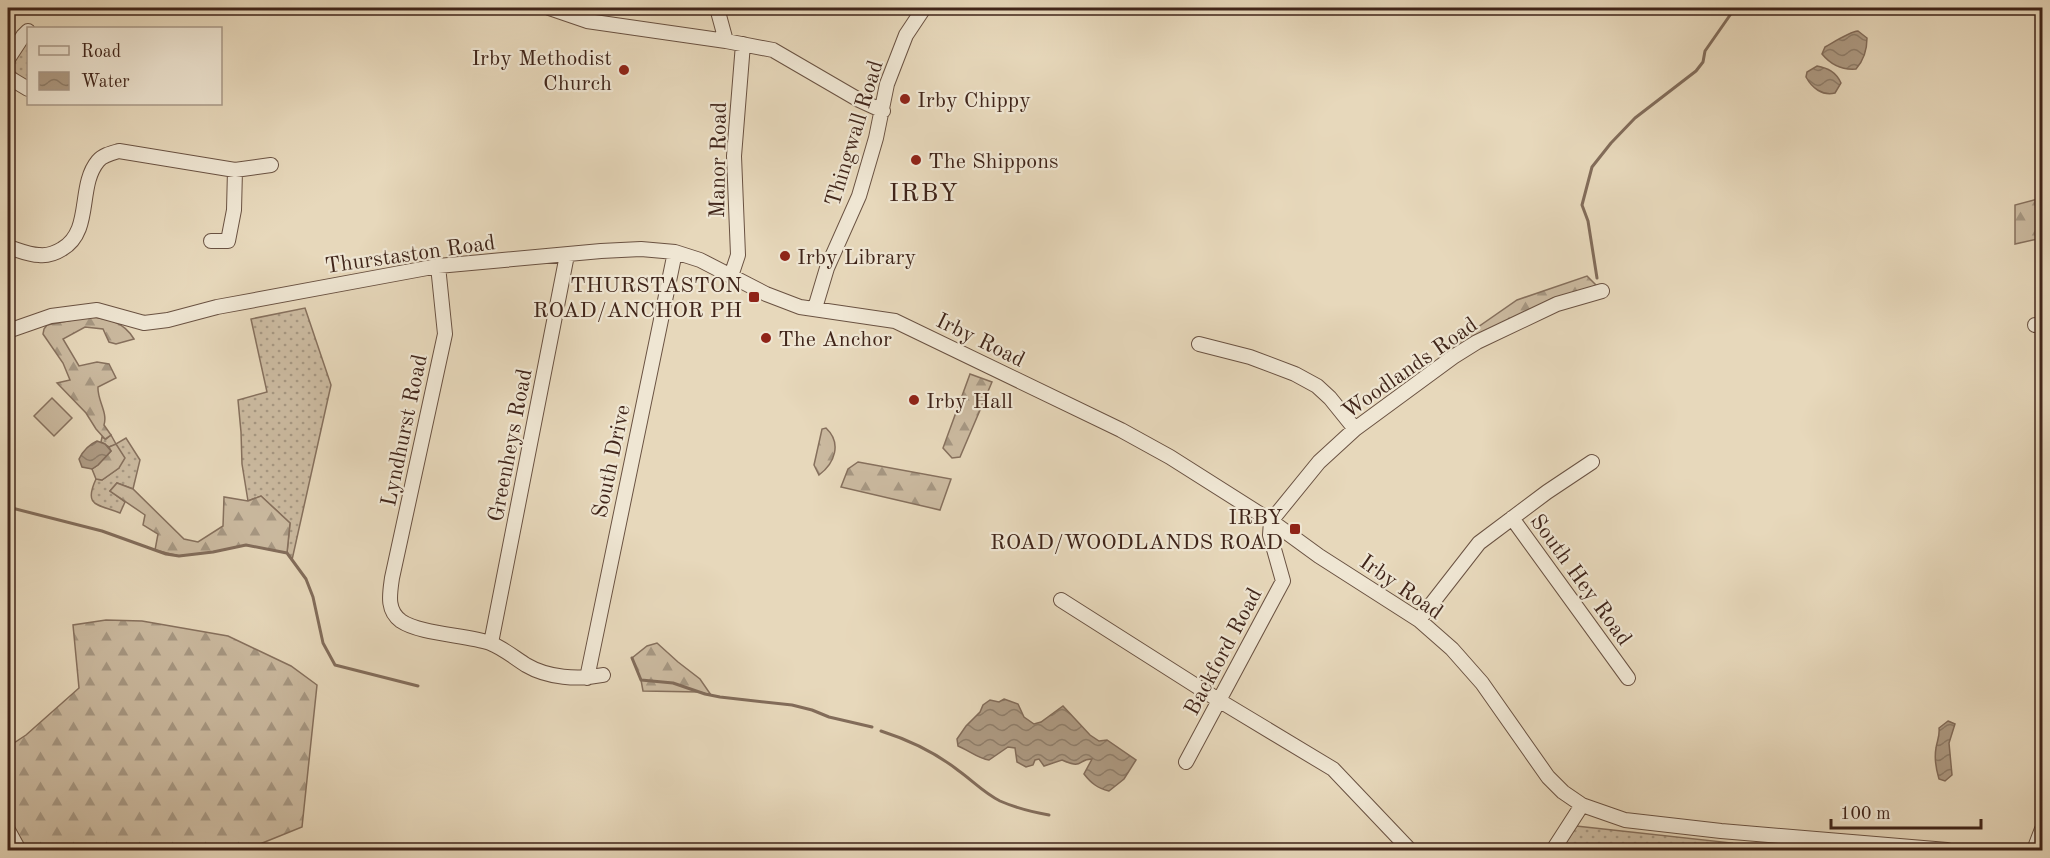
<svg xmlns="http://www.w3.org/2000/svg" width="2050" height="858" font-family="'Old Standard TT',serif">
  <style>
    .grass { fill: url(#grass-dots); stroke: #86705d; stroke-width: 1.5 }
    .forest { fill: url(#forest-firs); stroke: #86705d; stroke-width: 1.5 }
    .park { fill: #cbbaa0; stroke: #86705d; stroke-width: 1.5 }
    .water { fill: url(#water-waves); stroke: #826c5a; stroke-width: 1.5 }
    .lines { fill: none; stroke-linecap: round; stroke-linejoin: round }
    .stream { stroke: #826c5a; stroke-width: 3 }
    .minor-casing { stroke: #6a5242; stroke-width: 16 }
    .minor { stroke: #efe6d3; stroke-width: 14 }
    .poi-dot { fill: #8f2418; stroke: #efe6d3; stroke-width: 2 }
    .labels { text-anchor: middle; stroke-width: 4.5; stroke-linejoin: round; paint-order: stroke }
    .poi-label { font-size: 22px; fill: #40251a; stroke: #efe6d3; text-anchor: start }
    .street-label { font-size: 22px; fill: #40251a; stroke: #efe6d3 }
    .quarter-label { font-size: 26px; letter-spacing: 1.5px; fill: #40251a; stroke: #efe6d3 }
  </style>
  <defs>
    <pattern id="grass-dots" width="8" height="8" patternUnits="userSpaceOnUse" patternTransform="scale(1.5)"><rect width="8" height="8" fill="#cbbaa0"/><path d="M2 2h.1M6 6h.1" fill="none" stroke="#a69782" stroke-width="1.8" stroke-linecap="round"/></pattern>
    <pattern id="forest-firs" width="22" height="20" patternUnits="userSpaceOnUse" patternTransform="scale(1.5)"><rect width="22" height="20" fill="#cbbaa0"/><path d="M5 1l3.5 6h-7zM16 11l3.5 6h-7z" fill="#a69782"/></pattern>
    <pattern id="water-waves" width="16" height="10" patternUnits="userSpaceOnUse" patternTransform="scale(1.5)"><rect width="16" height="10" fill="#ae9b84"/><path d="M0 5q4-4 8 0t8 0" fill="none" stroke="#8f7e6b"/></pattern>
  </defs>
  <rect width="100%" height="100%" fill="#e7d8bb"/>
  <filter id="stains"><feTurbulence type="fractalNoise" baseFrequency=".00333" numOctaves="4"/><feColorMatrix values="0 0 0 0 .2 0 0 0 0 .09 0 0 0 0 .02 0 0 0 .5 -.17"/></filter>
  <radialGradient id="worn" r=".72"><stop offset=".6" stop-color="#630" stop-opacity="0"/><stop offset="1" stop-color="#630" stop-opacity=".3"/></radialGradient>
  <!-- grass -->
  <path class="grass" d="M28,37V82C0,66 13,59 28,37Z
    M305,308L331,385L292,560L287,553L290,523L261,496L248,501L242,464L241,432L238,400L267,392L251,319Z
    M111,435L116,444L126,438L140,460L133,489L117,483L110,491L125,502L120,513C98,504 83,507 96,479L102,480L119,468L116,445L109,447L101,442L102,437L106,439Z
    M1576,826L1732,843L1728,850H1561Z"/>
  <!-- forest -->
  <path class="forest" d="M2042,198V238L2015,244V205Z
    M1587,276L1600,289L1553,298L1447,357L1442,352L1517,300Z
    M88,317C108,318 124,322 134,339L116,344L109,342L103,329L85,327L63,339L79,366L97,362L109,364L116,378L98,387C97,400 108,412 104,425L111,435L105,439L96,429L86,413L57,383L70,380L63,363L43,334L44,329L47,325Z
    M970,374L992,382L960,457L952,458L943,448Z
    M826,428C842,443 835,463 819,475L814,465L822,429Z
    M116,444L125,458L119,468L102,480L96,479L92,469L98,465L111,451L109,447Z
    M858,462L951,479L940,510L841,487L848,469Z
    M117,483L133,489L184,539L198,542L223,526L224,497L248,501L261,496L290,523L287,553L246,545L213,552L179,556L155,550L158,534L143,525L145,515L110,491Z
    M106,620L142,621L228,636L291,666L317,685L302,827L245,850H24L8,821V747L26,735L79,688L73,625Z
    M657,643L678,662L700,679L711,695L700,692L643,691L641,680L632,658L647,646Z"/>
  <!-- park -->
  <path class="park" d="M52,398L72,418L54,436L34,416Z"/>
  <!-- water -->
  <path class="water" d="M1858,31L1867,38C1867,50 1864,60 1856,69C1843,70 1831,65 1822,54L1825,47C1834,42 1849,32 1858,31Z
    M1817,66C1828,68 1836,72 1841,83L1835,93C1822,96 1812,88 1806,77L1807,72Z
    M97,441L105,444L111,451L98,465L92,469L82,467L79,459C83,451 88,445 97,441Z
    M1004,699L1018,704L1024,717L1034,724L1041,722L1063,706L1090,735L1099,741L1107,740L1136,760L1124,779L1109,791C1097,788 1091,783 1084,774L1092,759C1077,759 1084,770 1062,760L1044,766L1039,759L1035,760L1033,765L1026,767L1017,762L1015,748L1008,747L989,760C979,759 968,750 958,746L957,739L966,726L980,712L983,705L990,700L999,702Z
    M1948,721L1955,724L1949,743L1952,775L1945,781L1939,779C1936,769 1934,759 1936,748C1937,741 1940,736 1939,728Z"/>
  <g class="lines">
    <!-- stream -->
    <path class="stream" d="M1597,278L1588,221L1582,205L1592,167L1611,143L1635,118L1696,71L1703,62L1705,51L1735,8
      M8,507L102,531L166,554L179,556L213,552L246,545L287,553L306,579L313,597L323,643L335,665L418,686
      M632,658L641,680L673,683L705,694L720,697L792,705L812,710L829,717L872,727
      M881,731C909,740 935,752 959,771C973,781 984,793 1000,801C1016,808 1032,812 1049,815"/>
    <defs>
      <path id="minor" d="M549,8L587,21L726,41L773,50L859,100L883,111
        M717,8L726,41
        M8,59L23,36L28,31
        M8,77L28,89
        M211,241H228L234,210L235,170
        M8,247C18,250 29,255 39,255C48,256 54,254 62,249C93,231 77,186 98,161C103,155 112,153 119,151L235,170L271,165
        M438,266L445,334L392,578C390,593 386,610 401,621C420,634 467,635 490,643C503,648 515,658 526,665C548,678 578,680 603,675
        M731,276L738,255L734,156L743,44
        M815,308L827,268L859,196L876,138L887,84L906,35L924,8
        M2035,325H2042
        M8,331L51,316L97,310L144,323L168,320L217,307L438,266L601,251L641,249L675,252L700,260L766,294L800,307L895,321L1121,430L1170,457L1271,521L1319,556L1419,620L1452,649L1482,683L1548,777L1563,792L1582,805L1625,820L1721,831L1947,850
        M1199,344L1250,357L1295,374L1317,386L1330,398L1355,429
        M1512,518L1628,678
        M1061,600L1220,701L1333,769L1410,850
        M1419,620L1479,543L1547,492L1592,462
        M491,643L567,255
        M587,678L675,252
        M1186,762L1283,581L1270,535L1271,521L1319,462L1355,429L1453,357L1477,342L1557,304L1602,291
        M8,830L19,850
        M1553,850L1582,805
        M2034,850L2042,829"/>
    </defs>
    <!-- minor casing -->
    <use href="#minor" class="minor-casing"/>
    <!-- minor -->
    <use href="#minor" class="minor"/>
  </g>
  <!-- markers -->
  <g class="poi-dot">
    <circle cx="624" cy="70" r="6"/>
    <circle cx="905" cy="99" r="6"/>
    <circle cx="916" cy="160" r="6"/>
    <circle cx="785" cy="256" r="6"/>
    <rect x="748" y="291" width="12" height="12" rx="3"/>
    <circle cx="766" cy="338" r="6"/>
    <circle cx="914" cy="400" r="6"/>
    <rect x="1289" y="523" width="12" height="12" rx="3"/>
  </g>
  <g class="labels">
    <!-- poi labels -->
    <g class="poi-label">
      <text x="612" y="65" text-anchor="end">Irby Methodist<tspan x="612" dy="25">Church</tspan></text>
      <text x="917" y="107">Irby Chippy</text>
      <text x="928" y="168">The Shippons</text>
      <text x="797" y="264">Irby Library</text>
      <text x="742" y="292" text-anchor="end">THURSTASTON<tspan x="742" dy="25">ROAD/ANCHOR PH</tspan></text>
      <text x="778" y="346">The Anchor</text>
      <text x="926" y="408">Irby Hall</text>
      <text x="1283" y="524" text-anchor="end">IRBY<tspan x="1283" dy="25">ROAD/WOODLANDS ROAD</tspan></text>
    </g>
    <!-- street labels -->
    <g class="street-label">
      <text transform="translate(853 133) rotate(-73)" y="8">Thingwall Road</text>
      <text transform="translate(717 160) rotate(-89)" y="8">Manor Road</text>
      <text transform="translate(410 253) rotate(-8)" y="8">Thurstaston Road</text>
      <text transform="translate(981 339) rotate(26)" y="8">Irby Road</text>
      <text transform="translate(1409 367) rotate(-35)" y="8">Woodlands Road</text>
      <text transform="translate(403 430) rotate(-78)" y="8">Lyndhurst Road</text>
      <text transform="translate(509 445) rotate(-79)" y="8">Greenheys Road</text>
      <text transform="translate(610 461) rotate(-78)" y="8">South Drive</text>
      <text transform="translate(1582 579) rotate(54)" y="8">South Hey Road</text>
      <text transform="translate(1402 586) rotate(35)" y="8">Irby Road</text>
      <text transform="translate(1222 651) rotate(-62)" y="8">Backford Road</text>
    </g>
    <!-- quarter labels -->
    <g class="quarter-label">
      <text x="924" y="201">IRBY</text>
    </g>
  </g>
  <!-- margin -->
  <rect width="2050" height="858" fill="none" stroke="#e7d8bb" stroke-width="30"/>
  <rect x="9" y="9" width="2032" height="840" fill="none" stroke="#40251a" stroke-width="3"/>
  <rect x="15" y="15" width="2020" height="828" fill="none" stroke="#40251a" stroke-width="1.5"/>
  <!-- legend -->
  <rect x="27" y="27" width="195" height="78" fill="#efe6d3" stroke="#a99989" stroke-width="1.5"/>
  <rect x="39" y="46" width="30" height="9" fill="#efe6d3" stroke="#a99989" stroke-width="1.5"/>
  <text x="81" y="57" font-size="18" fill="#40251a">Road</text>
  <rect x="39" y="72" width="30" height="18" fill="url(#water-waves)" stroke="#a99989" stroke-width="1.5"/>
  <text x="81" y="87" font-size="18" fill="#40251a">Water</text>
  <!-- scale -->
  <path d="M1831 819v9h150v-9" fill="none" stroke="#40251a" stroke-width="3"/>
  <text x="1840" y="819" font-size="18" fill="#40251a" stroke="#efe6d3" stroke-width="4.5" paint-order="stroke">100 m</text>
  <rect width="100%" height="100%" filter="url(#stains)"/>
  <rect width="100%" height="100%" fill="url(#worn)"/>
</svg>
